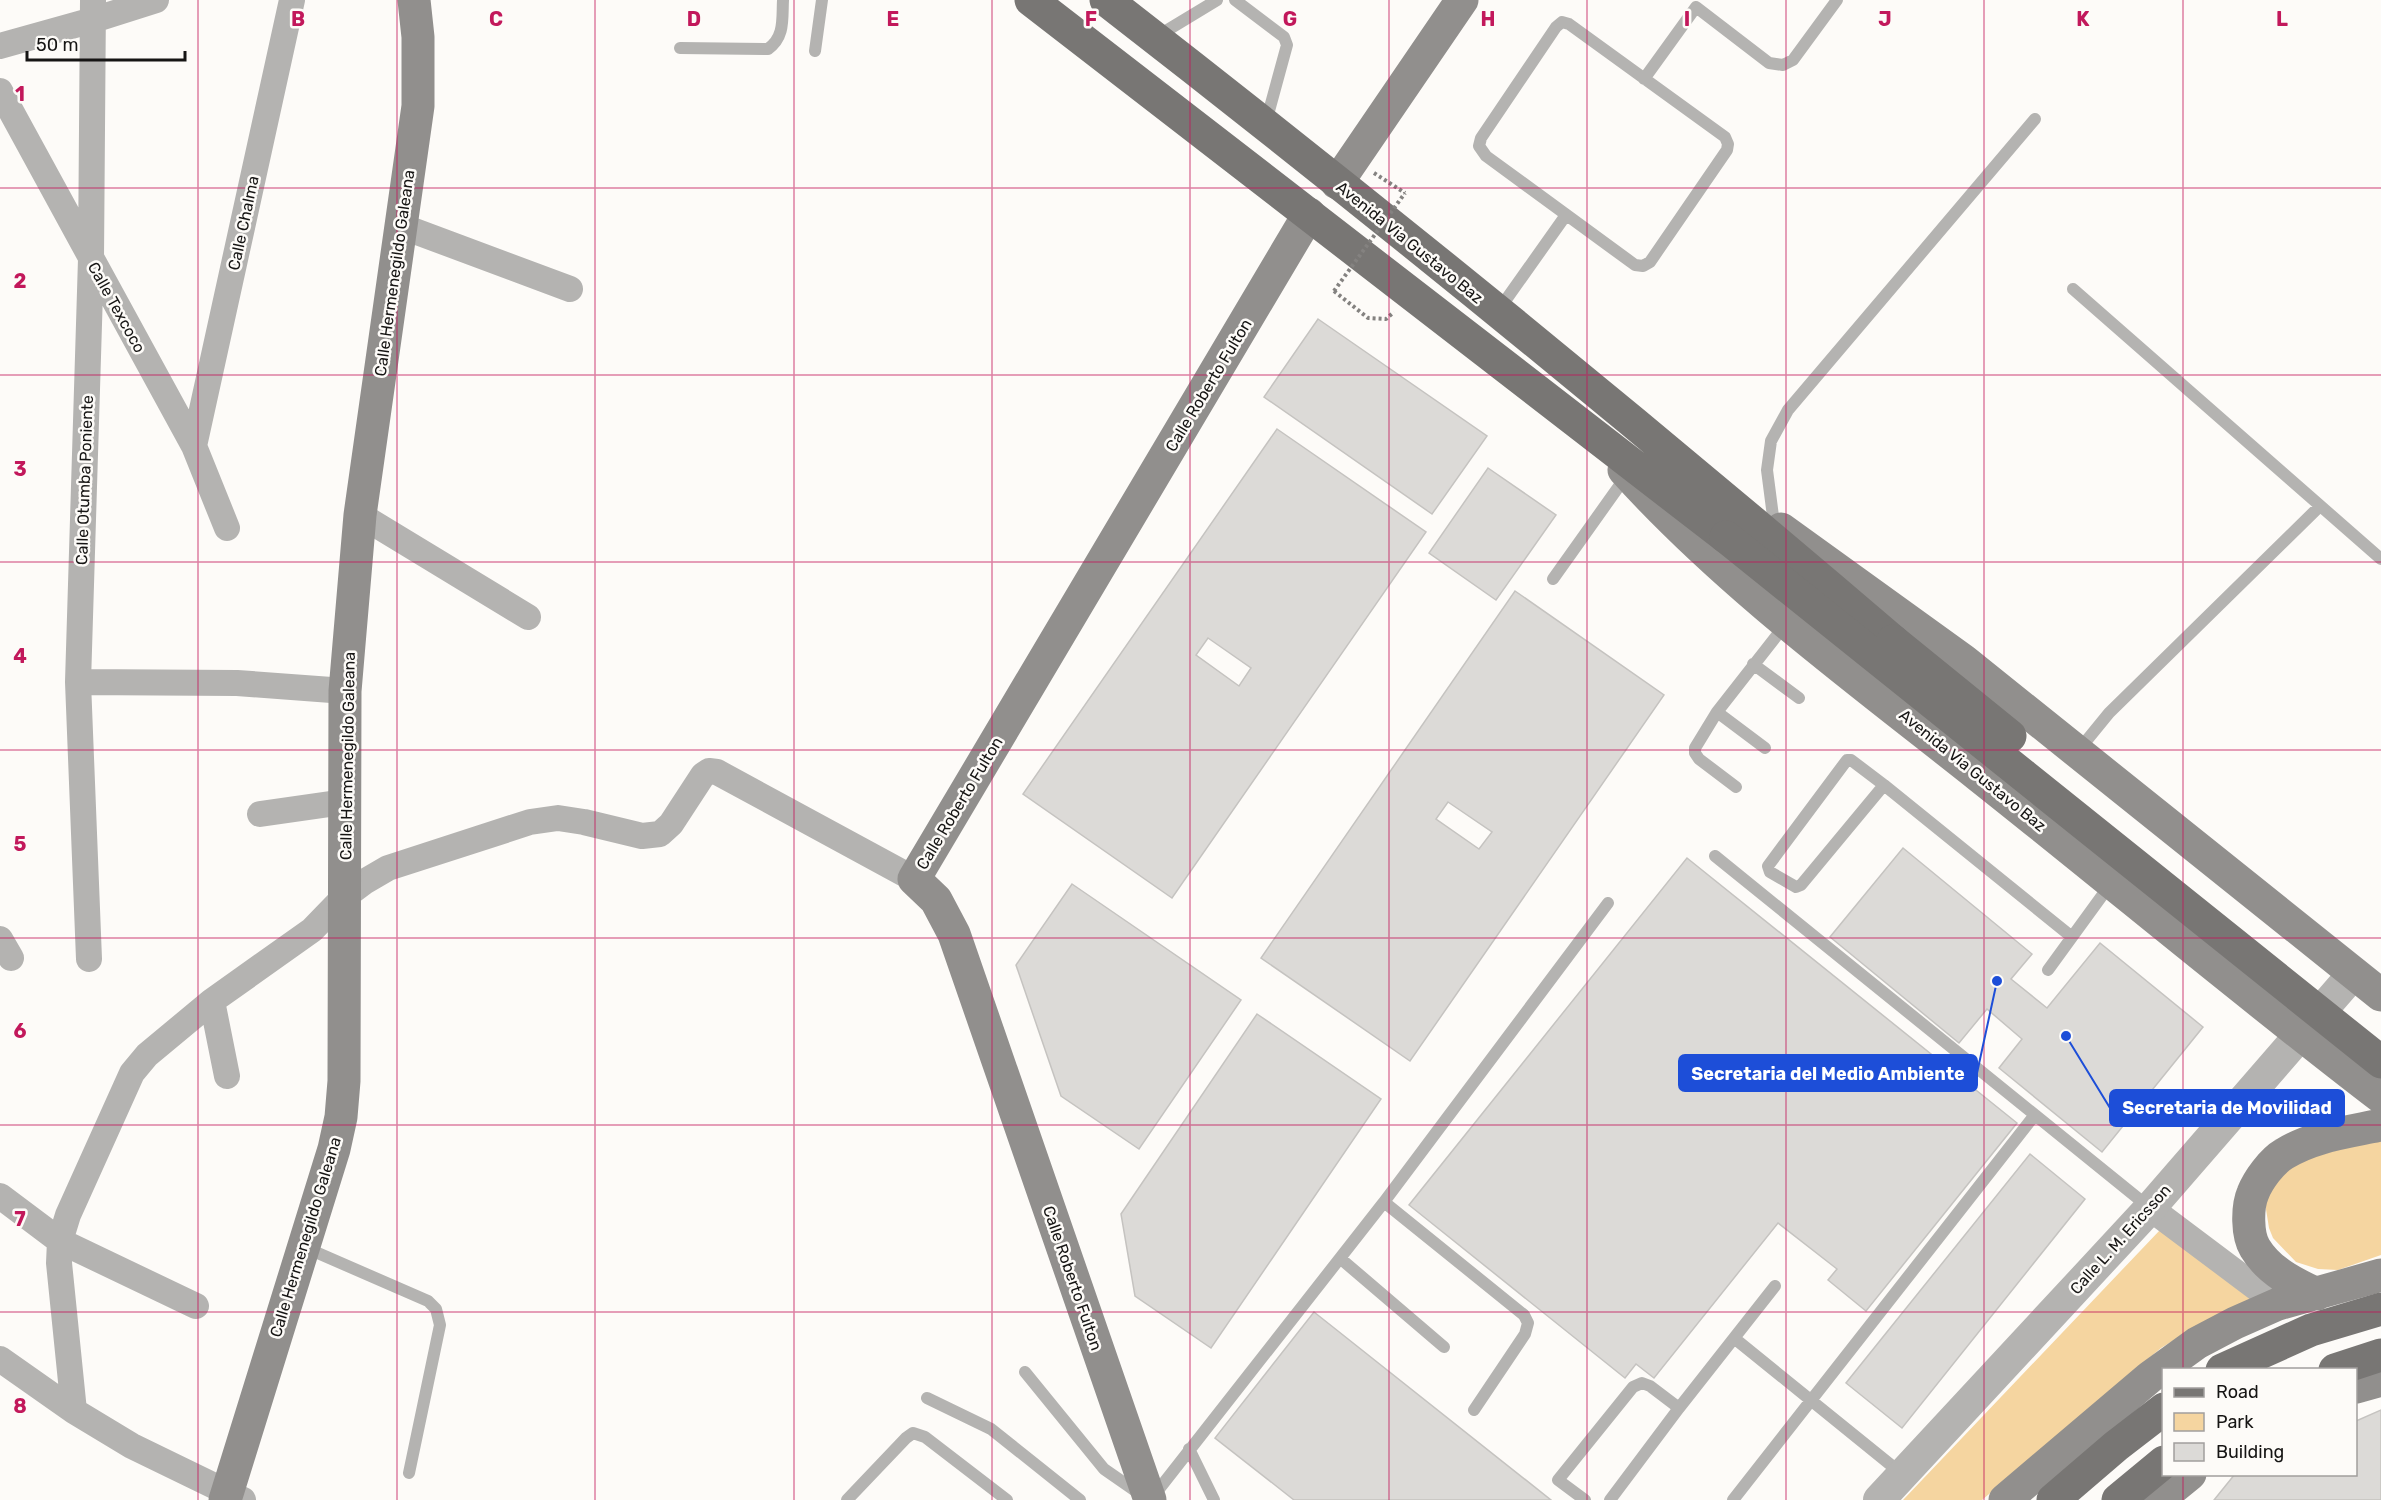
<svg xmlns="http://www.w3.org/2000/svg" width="2381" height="1500" font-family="Rubik,sans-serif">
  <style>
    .green { fill: #f5d5a0 }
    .building { fill: #dcdad7; stroke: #c5c3c0; stroke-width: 1.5; fill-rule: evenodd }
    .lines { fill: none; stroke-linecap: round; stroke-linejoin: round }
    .path { stroke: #848280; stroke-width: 4; stroke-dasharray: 3 3; stroke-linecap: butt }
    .service { stroke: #b4b3b1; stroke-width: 12 }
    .minor { stroke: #b4b3b1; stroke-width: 26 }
    .tertiary { stroke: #b4b3b1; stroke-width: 32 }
    .secondary { stroke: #918f8d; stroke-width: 33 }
    .primary { stroke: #787674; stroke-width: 33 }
    .path-bridge { stroke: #848280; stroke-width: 4; stroke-dasharray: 3 3; stroke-linecap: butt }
    .primary-bridge { stroke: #787674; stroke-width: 33 }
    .grid { fill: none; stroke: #c2185b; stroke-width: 1.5; stroke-opacity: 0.55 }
    .labels { text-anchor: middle; stroke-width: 5; stroke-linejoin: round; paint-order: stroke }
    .street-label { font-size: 16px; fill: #161514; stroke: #fdfbf8 }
    .grid-label { font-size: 20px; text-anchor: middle; font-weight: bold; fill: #c2185b; stroke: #fdfbf8; stroke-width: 5; stroke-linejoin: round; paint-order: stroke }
    .leader { fill: none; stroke: #1d4ed8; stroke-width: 2 }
    .callout-dot { fill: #1d4ed8; stroke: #fdfbf8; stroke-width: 2 }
    .callout { fill: #1d4ed8; stroke: #1d4ed8; stroke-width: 2 }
    .callout-label { font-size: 18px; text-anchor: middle; font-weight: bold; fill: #fff }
  </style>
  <rect width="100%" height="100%" fill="#fdfbf8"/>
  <!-- green -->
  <path class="green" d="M2381,1138V1255L2338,1270L2318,1269L2296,1262L2273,1238L2269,1228L2265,1203L2280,1174L2305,1159Z
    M2160,1230L2254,1298L2189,1331L2161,1348L1982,1500H1903Z"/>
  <!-- building -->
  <path class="building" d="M1318,319L1487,436L1432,514L1264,397Z
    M1277,429L1426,532L1172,898L1023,794ZM1208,638L1251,668L1239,686L1196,655Z
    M1488,468L1556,515L1496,600L1429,553Z
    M1515,591L1664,695L1410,1061L1261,958ZM1448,802L1492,832L1479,849L1436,819Z
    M1903,848L2032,954L2011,979L2047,1008L2100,943L2203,1027L2102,1152L1999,1068L2022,1039L1987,1009L1959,1043L1830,937Z
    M1687,858L2017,1123L1866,1311L1828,1280L1837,1269L1778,1223L1654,1378L1636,1364L1625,1378L1409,1205Z
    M1072,884L1241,1000L1139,1149L1061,1096L1016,965Z
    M1257,1014L1381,1099L1211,1348L1135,1296L1121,1214Z
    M2030,1154L2085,1199L1902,1428L1846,1383Z
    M1314,1312L1551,1500H1294L1215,1438Z
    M2381,1410V1500H2214L2235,1474H2356V1421Z"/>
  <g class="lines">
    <!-- path -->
    <path class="path" d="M1374,173L1405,193
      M1334,291L1368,318L1386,319L1394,312"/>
    <!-- service -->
    <path class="service" d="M1235,0L1284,37L1287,45L1266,122
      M1562,22L1569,24L1725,137L1728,144L1727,150L1650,262L1643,266L1635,265L1486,156L1479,146L1481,138L1556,27Z
      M1156,37L1217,0
      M680,48L768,49C785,37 782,19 783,0
      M815,51L822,0
      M1644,79L1696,7L1769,63L1783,65L1793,60L1837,0
      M2073,289L2381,559
      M1498,311L1566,215
      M1774,524L1767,470L1771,441L1788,410L2035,119
      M1553,579L1627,475
      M1753,664L1799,698
      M1717,712L1765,748
      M2078,751L2109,713L2320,506
      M1847,760H1851L1884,785L1801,885L1796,887L1770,872L1768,866Z
      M1884,785L2072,937
      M1736,787L1699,759L1695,753V748L1717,712L1785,625
      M1715,856L2150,1208
      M2048,970L2112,882
      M1384,1202L1608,903
      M304,1247L428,1301L436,1309L440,1325L409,1473
      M1341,1259L1444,1347
      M1734,1338L1902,1474
      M1025,1372L1104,1469L1140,1494
      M927,1398L991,1429L1080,1500
      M1189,1449L1214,1500
      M1152,1498L1384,1202L1524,1315L1528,1323L1525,1334L1474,1410
      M847,1500L906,1438L913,1433L925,1437L1007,1500
      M1585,1500L1558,1480L1633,1387L1642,1383L1650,1386L1679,1408
      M1610,1500L1679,1408L1775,1286
      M1733,1500L2034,1116"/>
    <!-- minor -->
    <path class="minor" d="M0,46L93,20L156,0
      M0,91L194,446L227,528
      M401,226L570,289
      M194,446L292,0
      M360,515L528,617
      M78,682L237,683L345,691
      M260,814L344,802
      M0,939L11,958
      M89,959L78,682L91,259L93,0
      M212,1001L227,1076
      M0,1196L60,1241L196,1306
      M2150,1208L2278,1304
      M0,1359L74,1411L132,1446L243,1500
      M74,1411L59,1263L60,1241L68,1215L132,1073L147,1055L212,1001L312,930L344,897L364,882L388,868L530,822L558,818L584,822L642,836L660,834L671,824L703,775L709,771L717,772L914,879"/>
    <!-- tertiary -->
    <path class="tertiary" d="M1879,1500L2150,1208L2354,973"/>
    <!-- secondary -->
    <path class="secondary" d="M1337,183L1462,0
      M1624,470C1729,586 1857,679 1979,776C2114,883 2245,993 2381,1097
      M1781,529L1964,661L2381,995
      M2317,1294C2293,1283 2269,1271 2255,1248C2247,1235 2247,1207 2253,1193C2258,1180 2272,1161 2284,1154C2313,1136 2348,1132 2381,1125
      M2356,1387L2381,1380
      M225,1500L334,1149L341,1117L344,1081L345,691L360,515L418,106V37L414,0
      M1150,1500L954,934L936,900L914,879L1309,214
      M2005,1500L2150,1377L2197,1343L2235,1323L2278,1304L2381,1275
      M2158,1500L2190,1474"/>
    <!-- primary -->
    <path class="primary" d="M1031,0L1726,537
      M1106,0C1373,207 1636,421 1893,641
      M2222,1370L2311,1330L2381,1309
      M2335,1370L2381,1355
      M2053,1500L2116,1446L2164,1409
      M2118,1500L2164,1462"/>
    <!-- path-bridge -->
    <path class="path-bridge" d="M1334,291L1405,193"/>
    <!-- primary-bridge -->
    <path class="primary-bridge" d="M1726,537L2381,1062
      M1893,641L2010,736"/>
  </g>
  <!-- grid -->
  <path class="grid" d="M198,0V1500M397,0V1500M595,0V1500M794,0V1500M992,0V1500M1190,0V1500M1389,0V1500M1587,0V1500M1786,0V1500M1984,0V1500M2183,0V1370M0,188H2381M0,375H2381M0,562H2381M0,750H2381M0,938H2381M0,1125H2381M0,1312H2381M2183,1474V1500"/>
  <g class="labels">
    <!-- street labels -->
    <g class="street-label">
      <text transform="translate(243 223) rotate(-78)" y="6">Calle Chalma</text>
      <text transform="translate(1410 242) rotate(39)" y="6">Avenida Via Gustavo Baz</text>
      <text transform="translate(394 273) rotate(-82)" y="6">Calle Hermenegildo Galeana</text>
      <text transform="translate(117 307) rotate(61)" y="6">Calle Texcoco</text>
      <text transform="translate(1208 385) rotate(-59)" y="6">Calle Roberto Fulton</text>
      <text transform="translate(84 480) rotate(-88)" y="6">Calle Otumba Poniente</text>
      <text transform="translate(347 756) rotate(-89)" y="6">Calle Hermenegildo Galeana</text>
      <text transform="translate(1973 770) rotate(39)" y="6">Avenida Via Gustavo Baz</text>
      <text transform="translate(959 803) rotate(-59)" y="6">Calle Roberto Fulton</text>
      <text transform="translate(305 1237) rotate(-73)" y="6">Calle Hermenegildo Galeana</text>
      <text transform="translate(2120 1239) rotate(-48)" y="6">Calle L. M. Ericsson</text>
      <text transform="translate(1073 1278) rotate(71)" y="6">Calle Roberto Fulton</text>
    </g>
  </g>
  <g class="grid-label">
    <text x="298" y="26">B</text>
    <text x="496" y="26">C</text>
    <text x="694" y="26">D</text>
    <text x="893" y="26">E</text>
    <text x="1091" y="26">F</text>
    <text x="1290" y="26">G</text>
    <text x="1488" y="26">H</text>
    <text x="1687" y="26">I</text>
    <text x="1885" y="26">J</text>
    <text x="2083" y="26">K</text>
    <text x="2282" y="26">L</text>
    <text x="20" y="101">1</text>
    <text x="20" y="288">2</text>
    <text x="20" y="476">3</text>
    <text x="20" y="663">4</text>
    <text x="20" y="851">5</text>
    <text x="20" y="1038">6</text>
    <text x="20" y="1226">7</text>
    <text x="20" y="1413">8</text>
  </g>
  <!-- callouts -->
  <path class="leader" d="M1997 981L1977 1073M2066 1036L2110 1108"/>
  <g class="callout-dot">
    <circle cx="1997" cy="981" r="6"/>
    <circle cx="2066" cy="1036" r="6"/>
  </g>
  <g class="callout">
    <rect x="1679" y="1055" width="298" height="36" rx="6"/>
    <rect x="2110" y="1090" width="234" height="36" rx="6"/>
  </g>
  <g class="callout-label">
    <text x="1828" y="1080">Secretaria del Medio Ambiente</text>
    <text x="2227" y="1114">Secretaria de Movilidad</text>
  </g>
  <!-- legend -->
  <rect x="2162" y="1368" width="195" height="108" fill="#fdfbf8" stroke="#a19f9d" stroke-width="1.5"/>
  <rect x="2174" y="1388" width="30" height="9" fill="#787674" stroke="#a19f9d" stroke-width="1.5"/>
  <text x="2216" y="1398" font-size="18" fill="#161514">Road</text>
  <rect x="2174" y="1413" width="30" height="18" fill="#f5d5a0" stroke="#a19f9d" stroke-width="1.5"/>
  <text x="2216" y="1428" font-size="18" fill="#161514">Park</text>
  <rect x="2174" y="1443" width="30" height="18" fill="#dcdad7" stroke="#a19f9d" stroke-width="1.5"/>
  <text x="2216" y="1458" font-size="18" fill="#161514">Building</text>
  <!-- scale -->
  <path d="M27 51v9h158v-9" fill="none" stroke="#161514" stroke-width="3"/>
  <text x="36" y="51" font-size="18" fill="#161514" stroke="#fdfbf8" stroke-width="4.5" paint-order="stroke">50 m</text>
</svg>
